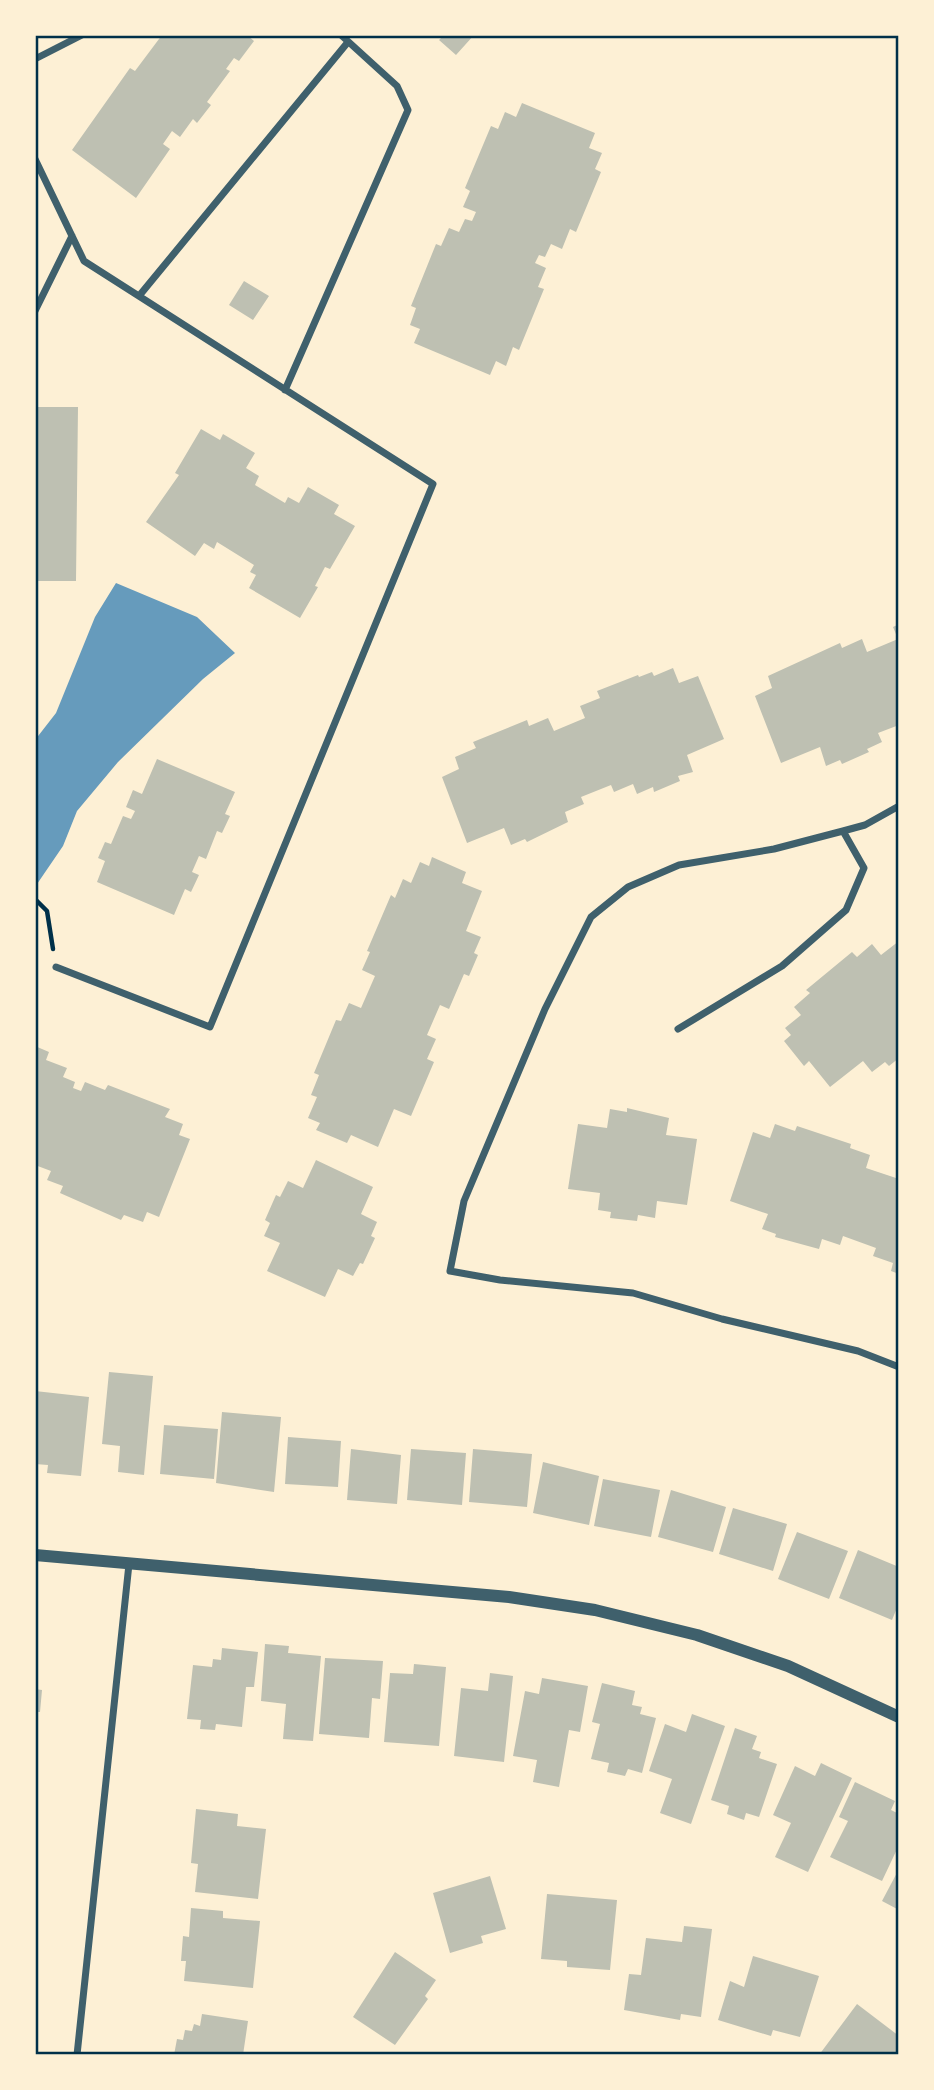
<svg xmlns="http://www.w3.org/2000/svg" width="934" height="2090" font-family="'Archivo Narrow',sans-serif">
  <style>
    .water { fill: #669bbc }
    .building { fill: #bec0b2 }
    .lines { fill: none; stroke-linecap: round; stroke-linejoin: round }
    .path { stroke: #003049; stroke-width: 4.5 }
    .minor { stroke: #3f606c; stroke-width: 7 }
    .tertiary { stroke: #3f606c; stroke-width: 12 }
    .neatline { fill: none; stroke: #003049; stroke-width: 2.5 }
  </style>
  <rect width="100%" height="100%" fill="#fdf0d5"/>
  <!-- water -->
  <path class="water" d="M116,583L197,617L235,653L203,679L118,762L77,811L63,846L35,887V740L56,713L95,617Z"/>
  <!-- building -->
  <path class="building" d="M162,35H247L254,41L239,61L234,58L226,69L230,71L207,102L211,105L197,123L193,119L180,137L172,131L163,144L170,149L136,198L72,150L130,68L135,71Z
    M440,35H474L456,55L439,40L442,37Z
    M522,103L595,133L589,148L602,153L595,169L601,172L576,232L570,229L562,249L551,244L545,257L539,255L535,263L546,268L538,287L544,289L519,350L513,347L506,366L496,361L490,375L414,343L420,329L410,325L416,308L411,306L436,244L441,246L449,228L459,232L465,219L472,221L476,212L463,207L470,191L465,188L491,126L498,129L505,112L516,117Z
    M244,281L269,296L253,320L229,305Z
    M35,407H78L76,581H35Z
    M201,429L220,440L223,434L255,453L246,468L259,476L255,485L285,503L288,497L299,503L308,487L339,505L334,514L355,526L330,569L325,567L315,586L318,587L300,618L249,588L256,575L250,572L254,565L217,542L214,549L204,543L195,556L146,522L179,475L175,473Z
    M899,624V716L896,717L899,725L878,733L882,742L867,749L869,752L842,764L840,760L826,766L820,747L781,763L755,696L772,688L768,676L840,643L842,648L862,639L867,652L898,639L893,627Z
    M673,668L679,683L698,676L724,739L687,755L693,772L678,776L680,781L654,792L653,787L637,794L633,784L614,792L611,785L581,797L584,804L565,812L568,822L527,842L525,839L511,845L504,828L467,843L442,777L459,769L455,757L476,748L473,742L527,720L529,726L548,718L554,731L585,718L580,706L600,698L597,691L638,675L639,677L652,672L654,676Z
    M157,759L235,792L225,814L230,816L222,833L217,831L206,859L199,856L192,872L199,875L191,892L185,889L174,915L97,882L105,861L98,858L105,842L111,844L123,816L131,819L135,811L126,807L133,790L142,794Z
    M432,857L466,872L462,883L482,891L466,931L481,937L474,953L478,955L469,976L464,974L449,1009L440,1005L427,1035L436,1039L427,1059L434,1062L411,1116L394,1109L378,1147L351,1135L347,1143L316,1130L320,1123L308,1118L317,1097L311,1095L319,1075L314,1073L336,1020L341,1021L349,1003L361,1008L375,976L362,970L370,952L367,951L391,895L395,898L403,879L411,883L420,862L429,866Z
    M899,941V1058L889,1066L885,1062L872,1072L863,1061L830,1087L809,1061L804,1066L784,1041L791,1035L785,1028L801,1015L794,1007L810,993L806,990L852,952L857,957L872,944L881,955Z
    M35,1046L49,1052L46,1060L67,1068L63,1077L75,1082L73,1088L81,1091L85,1082L105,1090L108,1085L170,1109L165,1117L183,1124L179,1135L190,1139L159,1217L147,1212L143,1222L124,1215L121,1220L60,1193L63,1186L47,1180L51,1171L35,1165L38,1158L35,1157Z
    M627,1108L669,1118L666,1135L697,1139L687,1205L657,1201L655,1218L638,1215L637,1221L610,1218L611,1212L598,1210L600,1193L568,1189L578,1124L607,1128L610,1109L627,1112Z
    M775,1124L795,1131L797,1126L851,1144L850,1148L870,1155L866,1168L899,1179V1274L891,1271L893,1263L873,1256L876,1248L843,1236L840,1245L822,1239L819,1249L775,1237L776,1234L762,1229L768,1214L730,1201L753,1132L770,1138Z
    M316,1160L373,1187L361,1214L377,1222L371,1236L375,1238L363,1264L360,1263L353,1276L338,1269L325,1297L267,1271L280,1243L264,1236L270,1223L265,1220L276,1195L280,1197L288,1181L303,1188Z
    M109,1372L153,1376L144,1475L118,1472L120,1446L102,1444Z
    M35,1391L89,1397L81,1476L47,1473L48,1465L35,1464Z
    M222,1412L281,1417L274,1492L216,1483Z
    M164,1425L218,1429L214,1479L160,1474Z
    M288,1437L341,1441L338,1487L285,1484Z
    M351,1449L401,1455L397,1504L347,1500Z
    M411,1449L466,1453L462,1505L407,1500Z
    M473,1449L532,1454L527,1507L469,1502Z
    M543,1462L599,1476L589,1525L533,1513Z
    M603,1479L660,1490L651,1537L594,1526Z
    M671,1490L726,1507L713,1552L658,1537Z
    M733,1508L787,1524L773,1571L719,1554Z
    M797,1532L848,1551L829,1599L778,1579Z
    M858,1550L899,1567V1603L892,1620L839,1598Z
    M265,1644L289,1646L288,1653L321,1656L313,1741L283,1739L286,1704L261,1701Z
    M222,1648L258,1652L254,1687H246L242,1727L216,1724L215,1730L200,1729L201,1720L187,1719L193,1665L212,1667L213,1659L221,1660Z
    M325,1658L383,1661L380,1699L372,1698L369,1738L319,1734Z
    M414,1664L446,1667L439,1746L384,1742L390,1673L413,1674Z
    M490,1673L513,1676L504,1762L454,1756L461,1688L488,1691Z
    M542,1678L588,1686L580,1732L569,1730L559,1787L533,1782L537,1760L513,1756L525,1691L539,1694Z
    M602,1683L635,1691L632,1705L642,1707L640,1714L656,1718L642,1773L628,1769L625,1776L607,1772L609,1763L591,1759L600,1724L592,1722Z
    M35,1689L42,1690L40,1712H35Z
    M692,1714L725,1726L691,1824L660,1813L672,1779L649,1771L665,1724L686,1732Z
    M735,1728L757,1736L752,1749L761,1752L759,1758L777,1764L759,1817L746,1813L744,1820L727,1814L729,1806L711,1800Z
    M821,1763L852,1778L808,1872L775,1857L791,1823L773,1815L795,1766L815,1776Z
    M855,1782L895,1801L891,1810L899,1814V1845L882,1881L830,1857L848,1821L839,1817Z
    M196,1809L238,1814L237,1826L266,1829L258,1899L195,1892L198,1864L191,1863Z
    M899,1869V1910L882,1901Z
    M490,1876L506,1929L481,1936L483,1943L450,1953L433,1893Z
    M547,1894L617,1900L610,1970L567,1967V1961L541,1959Z
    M191,1908L223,1911V1918L260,1921L253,1988L184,1981L186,1961H181L183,1936L189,1937Z
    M684,1926L712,1929L701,2017L681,2014L680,2020L624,2010L629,1974L641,1975L646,1938L682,1942Z
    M395,1952L436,1980L425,1996L428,1999L395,2045L353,2017Z
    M753,1956L819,1976L800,2037L773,2030L771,2036L718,2020L730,1981L744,1987Z
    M857,2004L899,2036V2055H819Z
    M202,2014L248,2021L243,2055H174L177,2039L183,2040L185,2030L192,2031L194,2024L200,2026Z"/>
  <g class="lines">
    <!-- path -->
    <path class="path" d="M35,899L47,911L53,949"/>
    <!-- minor -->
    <path class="minor" d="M35,59L82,35
      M35,159L84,261L433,484L210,1027L56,967
      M139,296L348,42
      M35,311L72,236
      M285,390L408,110L397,86L341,35
      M899,806L865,825L843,831L774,849L679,865L628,887L591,917L545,1009L464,1201L450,1271L500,1280L633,1293L722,1319L858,1351L899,1367
      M678,1029L782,966L846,910L864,868L843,831
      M77,2055L129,1564"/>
    <!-- tertiary -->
    <path class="tertiary" d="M35,1555L509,1597L595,1610L697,1635L788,1666L899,1717"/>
  </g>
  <!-- border -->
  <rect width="934" height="2090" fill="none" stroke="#fdf0d5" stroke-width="74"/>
  <rect x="37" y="37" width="860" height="2016" class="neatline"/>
</svg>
